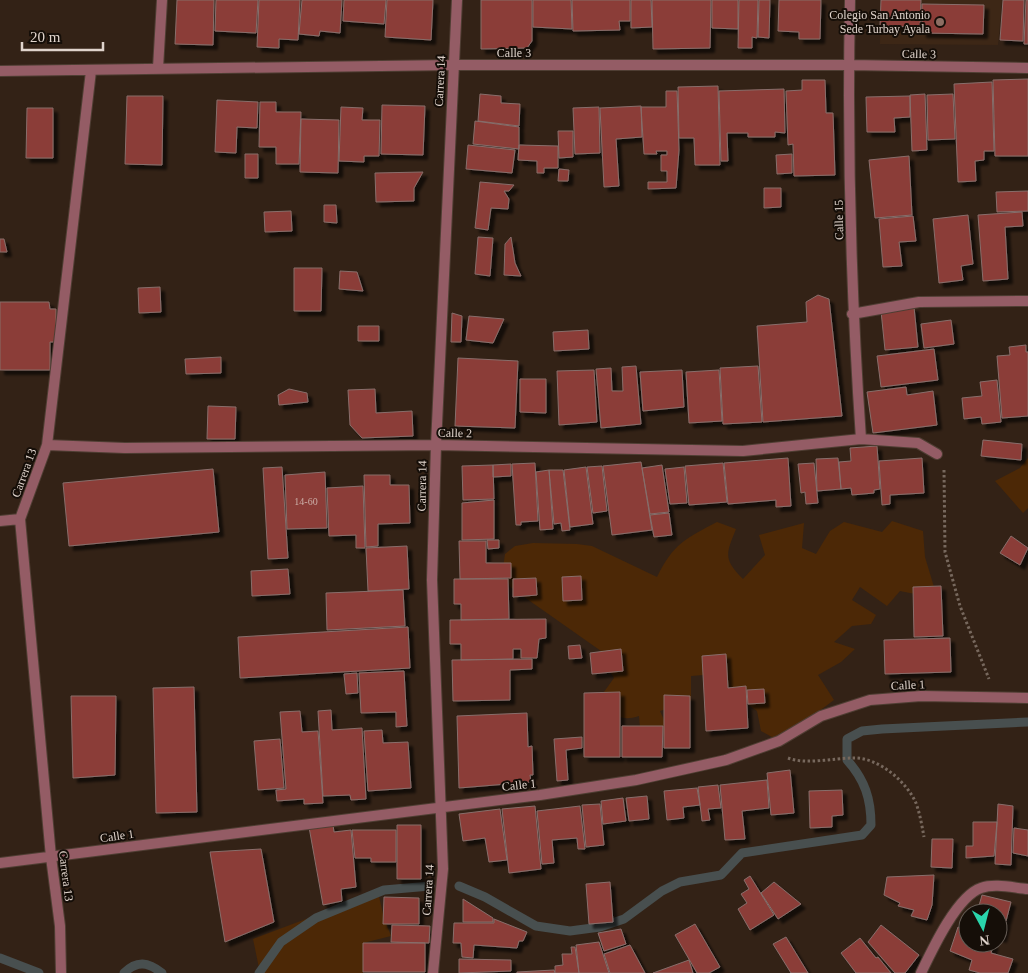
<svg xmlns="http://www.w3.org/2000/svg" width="1028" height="973" font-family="'Times New Roman',serif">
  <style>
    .built { fill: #3d2716 }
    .green { fill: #4c2806 }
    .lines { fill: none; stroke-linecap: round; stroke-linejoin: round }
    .stream { stroke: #484f4f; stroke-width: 9 }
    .building { fill: #8b3d37; stroke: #886e6b; filter: url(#shadow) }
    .minor-casing { stroke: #4f3e33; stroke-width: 12 }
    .path { stroke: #77685d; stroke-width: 3; stroke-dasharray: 2.5 2.5; stroke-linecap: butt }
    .minor { stroke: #945c65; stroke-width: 10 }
    .education-dot { fill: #8d6e63; stroke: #150e08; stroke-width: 2 }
    .labels { text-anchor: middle; stroke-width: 4; stroke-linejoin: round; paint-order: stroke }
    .number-label { font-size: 10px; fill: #cbaea7 }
    .poi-label { font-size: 12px; fill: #e0d4cc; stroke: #150e08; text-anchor: end }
    .street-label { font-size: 12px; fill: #e0d4cc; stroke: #150e08 }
  </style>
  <defs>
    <filter id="shadow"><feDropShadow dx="4.5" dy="4.5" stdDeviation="1" flood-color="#0009"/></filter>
  </defs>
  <rect width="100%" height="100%" fill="#332216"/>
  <!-- built -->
  <path class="built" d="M881,0H1002L998,45L880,44Z"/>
  <!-- green -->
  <path class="green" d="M1028,458V508L1023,513L995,481L1020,468Z
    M892,521L923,531L925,557L934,587L915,594L900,591L887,606L860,587L852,600L876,615L871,624L852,626L834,642L855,649L841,662L818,675L834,700L779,741L761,731L757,711C741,701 730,687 716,674L691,676V701L660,711L667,727L662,740L640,727L639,716C617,723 613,712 601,696L614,678L603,660L601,651L510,587L503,568L505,554L515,546L533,543L577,544L592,546L657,577C674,543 685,539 717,522L736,529C726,554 723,559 743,579L765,555L759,535L804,523L802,548L816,554L830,531L844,522L882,532Z
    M378,892L384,918L391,936L363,943V973H260L253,939Z"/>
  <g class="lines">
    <!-- stream -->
    <path class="stream" d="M459,886L485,897L536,926L570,931L600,927L624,919L662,891L680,882L721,875L742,853L862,835L871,825C871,799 865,780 847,760V739L862,731L882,729L1028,722
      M0,958L39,973
      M124,973C137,960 148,962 162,973
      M259,973L281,942L316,918L384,890L430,886"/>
  </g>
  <!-- building -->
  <path class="building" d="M177,0H214L213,45L175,44Z
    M216,0H258L256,33L215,31Z
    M259,0H300L298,40L279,39V48L257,47Z
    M302,0H342L340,33L320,31L319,36L299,34Z
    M344,0H386L384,24L343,21Z
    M387,0H433L431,40L385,37Z
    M481,0H532V41L527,48L481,49Z
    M533,0H571L572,29L533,27Z
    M572,0H630V21H619L620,30L573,31Z
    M631,0H651L652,27L631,28Z
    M652,0H711L710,48L653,49Z
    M712,0H738V29L712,28Z
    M739,0H758L757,38L752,37V48H738Z
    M759,0H770L769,38L758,37Z
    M779,0H821L820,39H799V32L778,31Z
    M881,0H921L920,27L880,26Z
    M1003,0H1024L1023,41L1000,40Z
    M1026,0H1028V44H1024Z
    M922,4L984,5L983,34L922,33Z
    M1028,79V156H995L993,80Z
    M802,80H825L826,113H833L835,175L794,176L793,144L788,145L786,91L802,90Z
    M992,82L994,151H984V160L975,161L976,181L958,182L954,84Z
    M718,86L720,165H695L694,138H679L678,87Z
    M784,89L785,133L775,132V137H748V133H727L728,161H721L719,91Z
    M666,91H677L679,150L676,188L648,189V182H667V171H661V155H667V151H656L657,154H644L641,107H666Z
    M480,94L501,96V103L520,104L519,126L478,121Z
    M925,94L927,150L912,151L910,95Z
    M953,94L955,139L928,140L927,95Z
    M127,96H163L162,165L125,164Z
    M910,96V117L894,118L895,132H867L866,97Z
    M217,100L258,102L257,128L237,127L236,153L215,152Z
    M260,102H276V112H301L299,164H276V147H259Z
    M382,105L425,106L423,155L381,154Z
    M641,106L642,137L616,139L619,186L604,187L600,108Z
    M341,107L363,108L362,120H380L379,156H364V162L339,161Z
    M599,107L600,153L575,154L573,108Z
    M27,108H53V158H26Z
    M301,119L339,120L338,173L300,172Z
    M475,121L519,127V149L473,144Z
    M558,131H573V157L559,158Z
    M468,145L515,150L512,173L466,169Z
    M519,145L558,146V168H544V173H537V161L518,160Z
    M245,154H258V178H245Z
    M792,154V173L777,174L776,155Z
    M909,156L912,215L875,218L869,160Z
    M559,169L569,170L568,181H558Z
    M423,172L414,188V201L376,202L375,173Z
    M480,182L514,185L509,191H504L509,199L508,209L491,208L488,230L475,228Z
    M764,188H781V207L764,208Z
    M1028,191V211L997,212L996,192Z
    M324,205H336L337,223L324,222Z
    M291,211L292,231L265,232L264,212Z
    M1022,212L1023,226L1005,227L1008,279L983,281L978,215Z
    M968,215L973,264L961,266L963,280L939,283L933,219Z
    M913,216L916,241L899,242L902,266L883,267L879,219Z
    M478,237L493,238L490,276L475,274Z
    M511,237L515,263L521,276L504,275L505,244Z
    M0,239H4L7,252H0Z
    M294,268H322L321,311H294Z
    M340,271L357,272L363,291L339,289Z
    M160,287L161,312L139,313L138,288Z
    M818,295L829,299L842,416L763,422L757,326L807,322L806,302Z
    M0,302H49L50,309H56V342H50V370H0Z
    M914,307L918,347L885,350L881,311Z
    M452,313L462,316L461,342H451Z
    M469,316L504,319L493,343L466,340Z
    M951,320L954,344L924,348L921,324Z
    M358,326H379V341H358Z
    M588,330L589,349L554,351L553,332Z
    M1026,345V352H1028V416L1002,418L997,356L1010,355L1009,347Z
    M934,349L938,380L881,387L877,356Z
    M221,357V373L186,374L185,359Z
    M458,358L518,361L515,428L455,426Z
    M636,366L641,424L601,428L596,369L611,368L612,391H623L622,367Z
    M758,366L762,422L723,424L720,368Z
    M594,370L597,422L559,425L557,371Z
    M682,370L684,407L643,411L640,372Z
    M719,370L722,421L689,423L686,372Z
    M520,379H546V413L520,412Z
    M997,380L1001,422L982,424L981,417L964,419L962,398L982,396L980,382Z
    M906,387L907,395L933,391L937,425L873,433L867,392Z
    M289,389L307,393L308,402L279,405L278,395Z
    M375,389L376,413L412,411L413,436L362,438L350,425L348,390Z
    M208,406L236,407L235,439H207Z
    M983,440L1022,444L1021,460L981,456Z
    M877,446L880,489L874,490V493L852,495L851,488L841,489L839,462L851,461L850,448Z
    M788,458L791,506L776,507V500L728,504L724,463Z
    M838,458L841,489L817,491L816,459Z
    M922,458L924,493L890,495V504L882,505L879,461Z
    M641,462L652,530L612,535L603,466Z
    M535,463L538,521L521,522V525H516L512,464Z
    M723,463L727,502L689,505L685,466Z
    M814,463L818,503L806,504L805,492L801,493L798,464Z
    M511,464V476L493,477V465Z
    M493,465L494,499L463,500L462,466Z
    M662,465L669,512L650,514L642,468Z
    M602,466L607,511L593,513L587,467Z
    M282,467L288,558L268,559L263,468Z
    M586,467L593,524L570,527L564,470Z
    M684,467L687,503L670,504L665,469Z
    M213,469L219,532L69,546L63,483Z
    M549,470H563L570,530L562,531L561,523L554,524Z
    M549,470L553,529L540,530L536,472Z
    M325,472L327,528L287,529L285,475Z
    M364,475H390V485H409L410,523L378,524V546L366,547Z
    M363,486L365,548H356V535L329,536L327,488Z
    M494,500V539L462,540V503Z
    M669,513L672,535L654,537L650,515Z
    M1011,536L1028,548L1020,565L1000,553Z
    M487,540H499V548L488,549Z
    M459,541H486V563H511V578L460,579Z
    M407,546L409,589L368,591L366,548Z
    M288,569L290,594L252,596L251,571Z
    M581,576L582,600L563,601L562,577Z
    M536,578L537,595L513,597V579Z
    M454,579H508L509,619L461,620V604H454Z
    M941,586L943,636L914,637L913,587Z
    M403,590L405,626L327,630L326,593Z
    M546,619V638L539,639L537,658H521V649H513V659L461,660V644H450V620Z
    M408,627L410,668L240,678L238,637Z
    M950,638L951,672L885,674L884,640Z
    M580,645L582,658L569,659L568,646Z
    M621,649L623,671L592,674L590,653Z
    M726,654L728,688L746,686L748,728L706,731L702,656Z
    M532,659V669L510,670V700L453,701L452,660Z
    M404,671L407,726L396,727V712L361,713L359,673Z
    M357,673L358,693L346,694L344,674Z
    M194,687L197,812L156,813L153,688Z
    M764,689L765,703L748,704L747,690Z
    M620,692V757H584V693Z
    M664,695L690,696V748H664Z
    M71,696H116L115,775L73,778Z
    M331,710L332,730L362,728L366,799L351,800L350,795L323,796L318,711Z
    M300,711L302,732L318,731L323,803L304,804V799L277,801L276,790L286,789L280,712Z
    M527,713L528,747L532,746L533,775H530L531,782L459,788L457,716Z
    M622,726H663L662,757H622Z
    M382,730L383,743L408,742L411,788L368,791L364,731Z
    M582,737V748L566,750L568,780L557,781L554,739Z
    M280,739L284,788L258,790L254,741Z
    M790,770L794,813L771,815L767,773Z
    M767,780L769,808L742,811L745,839L725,840L720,785Z
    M718,785L721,808L708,809L710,820L702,821L698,787Z
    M697,788L700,805L683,807L684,818L667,820L664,791Z
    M842,790L843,815L832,816V827L810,828L809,791Z
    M647,796L649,819L629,821L626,798Z
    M623,798L626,821L603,824L601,801Z
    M600,804L604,845L586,847L582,805Z
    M998,804L1013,806L1011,865L995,864Z
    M535,806L541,869L509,873L502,809Z
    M580,806L585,849H578L577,838L552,840L554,863L542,864L537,811Z
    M500,809L507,860L489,862L485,838L463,841L459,814Z
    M973,822H997L994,856L966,858V846H973Z
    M333,825L334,832L351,830L356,887L341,889L342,901L323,905L309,827Z
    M397,825H421V879H397Z
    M1014,828L1028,830V856L1013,853Z
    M352,830H396V862H371V858H355Z
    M932,839H953L952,868L931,867Z
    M261,849L274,922L225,942L210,852Z
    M934,875L932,905L927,920L911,916L914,910L898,906L900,903L884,895L887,877Z
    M750,876L774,915L750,930L738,909L747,903L741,894L749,889L744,880Z
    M610,882L613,922L589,924L586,884Z
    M774,882L801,904L778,919L761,893Z
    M982,895L1011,902L1006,921L998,919V913H977Z
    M384,897L419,898V924H383Z
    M463,899L493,918V922H463Z
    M494,919L527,932L523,941H519L517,948L474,945L473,958L462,957L461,943H453L454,923H494Z
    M998,920L1006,922L1002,938L998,937Z
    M695,924L720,967L709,973H697L675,935Z
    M392,925L430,926L429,943L391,942Z
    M881,925L919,955L905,973H895L868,942Z
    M958,927L968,931V943H994L991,953L1013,959L1008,973H980L969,970L972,960L950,951Z
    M621,929L626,944L604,951L598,933Z
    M786,937L808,973H791L773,944Z
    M860,938L876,958L878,957L891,973H856L841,953Z
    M599,942L609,973H579L576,945Z
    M363,943H425V972H363Z
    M630,945L645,973H610L604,954Z
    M571,947H575L579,973H555V966L563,965L562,954H572Z
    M459,959L511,960V971L459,973Z
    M689,960L693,973H653Z
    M554,970L555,973H517V972Z"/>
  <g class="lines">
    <defs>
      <path id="minor" d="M850,0C847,146 851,293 861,439
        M158,68L162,0
        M0,71L453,65H849L1028,68
        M852,314L919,302L1028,301
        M47,445L125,448L436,445L743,451L861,439L918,443L937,454
        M0,521L20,519
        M0,863L540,795L636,780L726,760L779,741L821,716L870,700L921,696L1028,698
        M61,973L60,926L51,857L20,519L47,445L91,71
        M433,973L443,869L432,580L436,445L457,0
        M921,973C932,950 957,896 981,888C995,883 1014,888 1028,889"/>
    </defs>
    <!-- minor casing -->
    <use href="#minor" class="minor-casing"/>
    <!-- path -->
    <path class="path" d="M944,470L945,552L960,606L989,679
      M788,758C807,765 833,758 853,758C878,757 906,781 916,803C920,814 922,826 924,837"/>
    <!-- minor -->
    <use href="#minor" class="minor"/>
  </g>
  <!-- markers -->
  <circle class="education-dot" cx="940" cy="22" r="5"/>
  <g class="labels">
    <!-- number labels -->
    <g class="number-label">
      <text x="306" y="505">14-60</text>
    </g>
    <!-- poi labels -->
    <g class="poi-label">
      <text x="930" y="19">Colegio San Antonio<tspan x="930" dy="14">Sede Turbay Ayala</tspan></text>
    </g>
    <!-- street labels -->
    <g class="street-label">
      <text x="514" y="57">Calle 3</text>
      <text transform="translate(919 54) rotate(1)" y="4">Calle 3</text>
      <text transform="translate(440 81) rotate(-87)" y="4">Carrera 14</text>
      <text transform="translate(839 220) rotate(-91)" y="4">Calle 15</text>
      <text transform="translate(455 433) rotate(1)" y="4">Calle 2</text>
      <text transform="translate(24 473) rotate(-70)" y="4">Carrera 13</text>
      <text transform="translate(422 486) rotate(-89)" y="4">Carrera 14</text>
      <text transform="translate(908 685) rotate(-3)" y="4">Calle 1</text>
      <text transform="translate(519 785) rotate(-6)" y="4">Calle 1</text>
      <text transform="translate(117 836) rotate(-8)" y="4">Calle 1</text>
      <text transform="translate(66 876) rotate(83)" y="4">Carrera 13</text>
      <text transform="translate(428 890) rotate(-86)" y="4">Carrera 14</text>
    </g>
  </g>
  <!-- north arrow -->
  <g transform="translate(983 928) rotate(173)"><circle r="24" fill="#150e08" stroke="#665d56"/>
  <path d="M0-4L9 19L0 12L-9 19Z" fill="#2ad5ac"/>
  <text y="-8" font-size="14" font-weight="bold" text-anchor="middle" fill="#e0d4cc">N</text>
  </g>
  <!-- scale -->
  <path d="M22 42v8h81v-8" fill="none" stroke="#e0d4cc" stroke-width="2.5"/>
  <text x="30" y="42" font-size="15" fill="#e0d4cc" stroke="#150e08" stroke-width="4" paint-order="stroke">20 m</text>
</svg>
